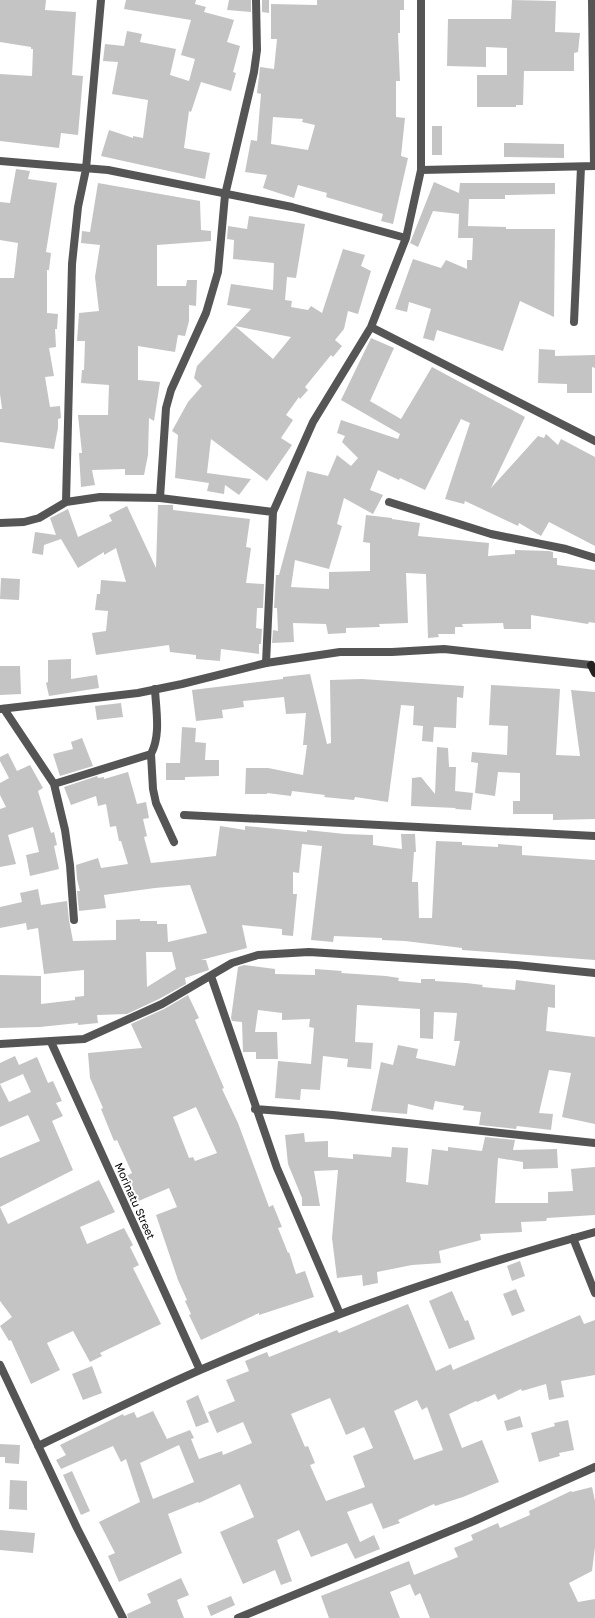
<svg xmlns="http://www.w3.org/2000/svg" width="595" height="1618" font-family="'Golos Text',sans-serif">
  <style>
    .building { fill: #c4c4c4; fill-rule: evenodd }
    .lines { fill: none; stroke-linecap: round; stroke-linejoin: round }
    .minor { stroke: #555; stroke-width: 8 }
    .tertiary { stroke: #555; stroke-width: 8 }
    .secondary { stroke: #222; stroke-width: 8 }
    .labels { text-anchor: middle; stroke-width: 4; stroke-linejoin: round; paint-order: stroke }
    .street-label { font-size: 11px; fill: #000; stroke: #fff }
  </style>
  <rect width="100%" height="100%" fill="#fff"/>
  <!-- building -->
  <path class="building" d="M0,0H46L45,10L76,12L72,75L83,76L78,135L61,133L59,148L0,141V74L32,76L33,49H31V47L0,42Z
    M126,0H196L195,4L206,7L204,12L234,20L227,42L240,46L233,72L236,73L231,91L201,82L191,112L189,111L184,148L210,153L205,179L101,156L109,130L133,138V136L143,138L148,100L112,94L118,62L103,61L105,44L124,46L127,31L142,34L140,42L176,49L170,75L189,81L195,59L181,55L191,20L124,9Z
    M229,0H251V12L227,10Z
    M262,0H269V13L262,12Z
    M317,0H404V10H400V33H398L400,81H396V117L405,118L401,156L408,158L393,224L381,221L383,214L326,197L327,193L298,185L294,198L263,188L267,175L245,172L251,140L257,141L261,94L257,93L260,67L274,69L277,39H271V4L317,5ZM273,117L303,119L302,122L315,125L308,150L271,144Z
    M512,0L556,1L555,32L580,33L578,52L574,53V71H524L523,105H516V107H477V75H507V48L486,47V67L447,66L448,19H511Z
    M432,126H442V155H432Z
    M504,143L564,144V158L504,157Z
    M16,169L30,171L28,179L57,183L46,252L51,253L49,270H47V313L58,314L57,329H55L56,347L49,348L54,376L45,377L50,407L60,406L61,418L58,419V428L54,449L0,442V409H2L0,394V278H14L18,243L0,240V202L10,203Z
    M434,182L459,193L460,183H555V194L505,195V199H469L468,226L506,227V229H555L554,317L520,301L503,351L437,330L434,341L423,338L431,309L409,302L407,312L395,309L413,259L441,268L446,260L467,269V260H472L473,238H458L459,214L433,211L418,247L410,243Z
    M98,183L200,201L201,230L211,231V241L157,245V286H186L187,280H197L196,306L189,305V321L185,336L178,335L175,352L138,346V380L160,382L154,421L149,418L148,455L144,475H125V469L92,470L95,485L81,487L79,453H82L78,415H108L109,385L81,383L82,370H84L85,341H77L79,313L99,311L95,277L100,245L81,243L82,231L90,232Z
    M249,216L305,224L296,278L287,277L285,300L292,301L291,307L308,310L311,306L322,313L343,249L365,255L361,266L371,271L358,314L348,311L344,329L335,340L342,346L333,357L331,355L305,387L308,390L300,399L299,397L286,415L293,420L281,438L292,445L267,481L211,439L207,473L251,479L239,495L225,485L224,494L207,491L209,483L175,478L178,435L172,431L188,402L202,386L194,378L197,366L251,309L227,305L231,284L273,290L274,263L233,259L234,240L227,239L228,226L247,229ZM235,326L291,337L273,359Z
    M371,338L394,348L370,401L401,419L432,367L525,417L491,488L538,436L544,438L546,434L558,445L561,439L595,457V546L549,522L541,536L519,523L518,526L465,501L464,504L445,499L470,423L461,419L425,490L400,478L399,480L378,470L370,490L383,495L373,514L344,498L337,524L342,526L329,569L295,560L291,587L329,589V572L370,571V543L363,542L366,515L392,518V519L420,523L418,536L489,543L488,556L515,554V550L549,551L553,552V558H557V565L595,570V623L589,622L588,624L531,615V629H504L503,623L462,624L463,627H455V634H438L439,637L428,638L426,574L406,573L408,623L379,624L380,627L346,628V633L328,634L326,624L293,623L294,642L272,643L273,630L278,631L277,608H274L276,575H279L307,471L328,476L337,455L351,466L358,458L342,442L345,436L337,433L341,420L398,439L400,434L341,400Z
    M539,349L555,350V356L595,355V368L592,367V393H567V384L538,383Z
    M158,505H173V510L250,519L246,547L251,548L246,583L264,584L263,608H257L256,628L262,629L261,644H259V654L221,649L220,661L196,659V655L170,652L169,645L96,655L92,633L106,631L108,611L95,610L97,594H100L101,580L126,582L116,548L104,555V552L78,568L61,539L44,545L43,555L32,553L35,532L56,535L50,518L68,509L78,537L112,521L109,515L127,506L156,568Z
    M1,578L20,579L19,600L0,599Z
    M71,659V679L97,675L99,688L49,696L46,683L48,682V660Z
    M0,666H20L21,694L0,695Z
    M310,674L327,744L331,743L330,680L362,679L464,686L463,698L457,697L456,728L434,727L433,742L422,741L423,726L413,725L414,706L401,705L388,802L355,797L354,800L324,797L325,795L292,791L291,796L267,793V794H245L246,768H268L303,775L307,745H303L306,713L286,714L284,697L243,701L244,707L222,710L223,718L196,721L192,690L283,679V677Z
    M491,685L560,689L556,755L580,756L571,690L595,692V819L553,820V814H513V801H520V773L498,772L495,796L475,793L478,763L471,762L472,752L507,755L508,726L489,725Z
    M121,703L123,717L97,720L95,706Z
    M182,727L196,728L195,742L206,743L205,760H219V776L185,777V780H166V763H180Z
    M82,738L93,766L60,776L53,754L73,749L71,742Z
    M437,747L448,748L449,767H456L455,791L473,793L471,810L455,809L456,808L411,806L412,778L421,777L435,794Z
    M8,753L17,771L30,765L43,788L38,791L51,833L54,832L57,845L54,846L59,869L30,876L26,855L39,852L33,827L8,835L16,864L0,867V809L6,807L0,795V783L9,778L0,761V757Z
    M128,772L137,804L146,802L149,818L143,819L147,836L144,837L151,863L216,856L220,826L245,830V826L307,832V830L345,834L373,835V845L402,849L401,834H415L416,852H414L412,882H418L419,918H432L436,841L462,842V845L498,847V844L522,846V855L595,860V960L462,950V948L405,941L382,940V938L334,936L333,942L311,940L322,846L302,844L299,873L293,872V894H297L293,936L282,935V929L242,925L247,948L201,960H206L209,970L185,978L186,984L159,999L127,1014L97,1015L98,1023L78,1025V1023L40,1027L0,1028V975L41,976V1004L75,1000V997L84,996V970L44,974L38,928L27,930L26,923L0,928V907L22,902L20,893L38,889L41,905L67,901L69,920L73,941L116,940V920L140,919V921H157V924H167L168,942L207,933L190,885L155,888L104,895L106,908L79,911L77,891H80L77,879L76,865L98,858L101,868L128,864L121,841H119L116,826L110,827L106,804L98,806L96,796L71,805L64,787L97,776L98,778L104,777V779ZM146,952H172L176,969L147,987Z
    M244,965L275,969V974L315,975V969L342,971L341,973L386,976L399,978L398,981L421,983V979H435V981L466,983L483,985L482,987L515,990L516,980L555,985V1008L548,1007L546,1031L595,1037V1124L562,1117L571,1073L549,1070L539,1113L553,1114L551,1130L517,1126L516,1129L479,1125L481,1112L463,1110L464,1106L435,1101L433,1110L408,1104L407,1114L371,1111L381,1062L393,1065L398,1045L418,1049L416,1058L455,1066L460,1041H454L457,1013L434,1012L433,1039L420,1038V1009L357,1005L355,1042L373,1043L371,1069L347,1067L348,1059L323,1056L320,1090L301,1089L300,1100L275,1098L278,1061L311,1064L314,1028L309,1027L310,1019L282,1020V1013L258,1010L255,1032H277L278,1059H256V1052H243L242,1022L232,1021L231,1018L238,967Z
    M188,995L199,1018L195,1020L224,1088L222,1089L238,1123L269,1207L273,1205L282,1227L278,1228L288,1253L289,1252L296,1274L305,1271L314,1297L259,1315V1313L201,1340L189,1315L191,1314L185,1301L187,1300L178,1280L156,1215L177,1207L169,1188L134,1203L123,1178L132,1173L117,1140L114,1141L101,1109L103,1108L90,1078L88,1053L142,1048L131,1024L164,1009ZM196,1107L217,1153L195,1161L193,1157L189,1158L173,1117Z
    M15,1056L19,1065L37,1057L48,1083L53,1081L62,1101L56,1103L63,1116L52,1121L73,1170L0,1207V1158L40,1141L28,1115L0,1127V1063ZM23,1074L31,1092L9,1102L0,1084Z
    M304,1133L305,1142L328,1141V1157L353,1159V1154L391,1157L392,1147L408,1148L406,1182L428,1185L432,1149L448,1151V1147L482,1151L485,1137L515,1140L513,1150L557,1149L558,1168L523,1169V1162L498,1158L495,1203H548V1192L573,1191L571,1169L595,1167V1215L547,1218L546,1221L521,1222L522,1232L480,1234L481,1240L439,1251L441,1263L412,1265L377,1272L378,1283L363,1286L362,1275L337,1278L332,1238L338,1170L314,1171L320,1206H302V1198L288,1164L285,1135Z
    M99,1180L115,1212L80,1227L87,1244L124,1228L133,1245L130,1247L139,1265L133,1268L161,1324L100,1353L102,1356L90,1362L73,1331L47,1343L60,1370L31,1384L11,1340L9,1341L0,1326L12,1317L0,1301V1207L8,1224Z
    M520,1261L525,1276L512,1281L507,1266Z
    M516,1289L525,1311L512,1316L503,1294Z
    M452,1291L465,1321L468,1320L475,1339L449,1349L429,1301Z
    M408,1304L436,1371L451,1364L453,1370L580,1315L584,1324L595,1320V1375L561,1381L564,1397L549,1400L546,1384L522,1391L521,1389L498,1400L495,1394L477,1402L476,1401L449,1414L462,1448L482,1440L499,1482L463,1497L435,1506L434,1504L398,1520L400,1523L383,1529L372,1503L347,1512L360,1542L374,1535L380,1549L355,1559L347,1543L311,1557L299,1530L277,1540L292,1581L281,1585L275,1570L243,1584L220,1532L254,1517L240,1484L199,1503L198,1502L168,1514L182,1553L119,1582L108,1556L115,1553L99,1522L140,1502L126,1459L121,1462L113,1446L61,1469L56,1460L66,1455L60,1445L123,1414L124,1416L134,1412L137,1418L153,1411L167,1439L190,1430L194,1438L191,1439L199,1459L222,1451L223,1455L252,1443L243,1422L217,1433L208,1412L235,1401L226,1380L249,1371L245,1361L267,1352L269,1357L337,1330L339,1333ZM330,1398L346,1435L364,1427L373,1448L353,1456L365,1487L326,1501L310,1465L315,1463L308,1446L305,1447L291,1414ZM417,1400L422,1410L427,1407L443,1450L414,1460L394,1411ZM179,1445L194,1482L153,1499L140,1463Z
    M92,1366L102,1393L83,1400L72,1374Z
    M198,1395L209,1422L196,1427L186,1401Z
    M520,1416L523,1427L507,1431L504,1421Z
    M568,1420L574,1450L559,1453L560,1456L539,1462L531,1433L555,1426L554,1423Z
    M0,1444L20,1445L19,1464L5,1463V1457H0Z
    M72,1471L90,1511L81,1515L63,1475Z
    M10,1480L27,1481V1510L9,1509Z
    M592,1487L595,1501V1547L592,1571L569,1583L578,1602L595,1599V1618H430L420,1593L415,1596L410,1584L390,1592L400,1618H329L321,1596L409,1561L414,1575L458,1557L454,1548L473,1540L471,1535L498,1523L500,1528L530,1515L529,1511L571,1491L572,1492Z
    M0,1530L35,1533L33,1553L0,1550Z
    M181,1578L189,1595L177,1600L184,1618H128L127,1614L151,1603L147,1594Z
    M231,1596L235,1605L211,1616L207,1606Z"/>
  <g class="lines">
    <!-- minor -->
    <path class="minor" d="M256,0L257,50L254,72L225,195L218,272L206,313L171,390L166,408L160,498L273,512
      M421,0V170
      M592,0L594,166
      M0,161L108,170L292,207L406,238
      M574,322L581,167
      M371,327L595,441
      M66,502L72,264L78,207L86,169L101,0
      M389,502L491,534L566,549L595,558
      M0,523L24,522L39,518L66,502L100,497L160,498
      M266,663L273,512L313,422L371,327L406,238L421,170L595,166
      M4,709L54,784L65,830L70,865L74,920
      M151,754L153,789L156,803L174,842
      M54,784L151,754C161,735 156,711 155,689
      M184,815L595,836
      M211,976L277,1168L340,1314
      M51,1042L200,1370
      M0,1044L84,1039L162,1004L232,963L258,955L309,952L516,965L595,973
      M255,1109L333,1115L595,1143
      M573,1238L595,1293
      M0,1365L77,1528L123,1618
      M38,1446C92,1420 145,1394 200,1370C328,1315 461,1269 595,1232
      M238,1618L474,1521L595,1467"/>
    <!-- tertiary -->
    <path class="tertiary" d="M0,709L138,693L182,684L266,663L340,652H392L444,649L591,665"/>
    <!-- secondary -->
    <path class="secondary" d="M591,665L595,673"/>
  </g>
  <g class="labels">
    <!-- street labels -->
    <g class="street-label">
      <text transform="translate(135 1201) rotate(66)" y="4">Morinatu Street</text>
    </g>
  </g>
</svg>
